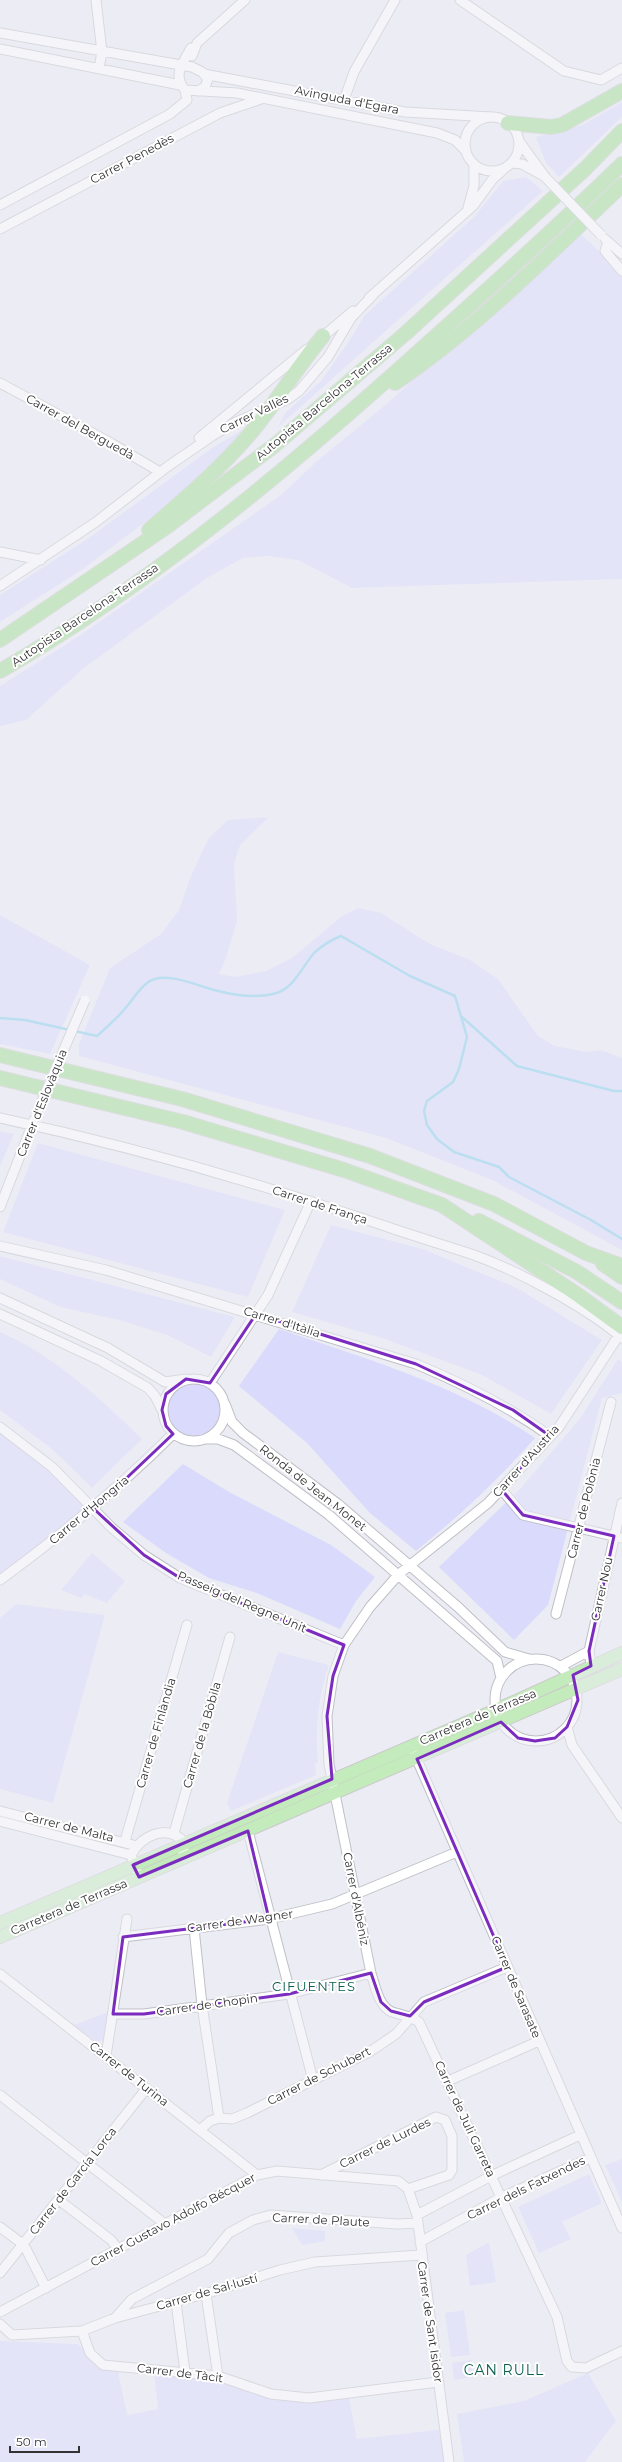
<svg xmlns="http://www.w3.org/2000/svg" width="622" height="2462" font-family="Montserrat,sans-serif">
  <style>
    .green { fill: #d9dafc }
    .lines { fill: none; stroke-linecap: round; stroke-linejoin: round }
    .stream { stroke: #7fceeb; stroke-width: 2.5 }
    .minor-casing { stroke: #bfbfc6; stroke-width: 11 }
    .major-casing { stroke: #cacacb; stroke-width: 14 }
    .highway-casing { stroke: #cacacb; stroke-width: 16 }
    .minor { stroke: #fff; stroke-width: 9 }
    .major { stroke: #c4ebbb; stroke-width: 12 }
    .highway { stroke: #9cde8e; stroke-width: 14 }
    .minor-bridge-casing { stroke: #bfbfc6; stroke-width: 11; stroke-linecap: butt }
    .minor-bridge { stroke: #fff; stroke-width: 9 }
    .marked { fill: none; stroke: #7b2cbf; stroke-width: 3; stroke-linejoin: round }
    .labels { text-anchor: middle; stroke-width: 4; stroke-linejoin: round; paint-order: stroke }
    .street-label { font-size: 12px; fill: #333336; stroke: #fff }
    .neighbourhood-label { font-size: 13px; letter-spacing: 1px; fill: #0c604e; stroke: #fff }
    .quarter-label { font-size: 14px; letter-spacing: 1px; fill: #0c604e; stroke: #fff }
  </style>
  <rect width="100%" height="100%" fill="#ececf4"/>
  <!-- green -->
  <path class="green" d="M622,102V117L559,177L546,163L536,137L582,125Z
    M526,177L543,191L278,427L285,413L322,380L349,341L364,316L475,216L503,181Z
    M574,227L605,257L622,268V579L352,588L298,560L267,556L243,558L207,578L84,668L26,720L0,726V686L79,636L281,495L317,461L389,402Z
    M254,423L210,473L83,569L0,622V595L86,540L212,448Z
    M269,817L240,845L234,864L237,921L226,958L219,974L235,977L266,971L292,958L342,916L358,908L381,913L430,944L470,960L498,979L538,1036L555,1046L586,1052L601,1050L622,1058V1250L492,1180L386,1138L79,1056V1044L110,968L161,934L179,910L192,873L209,838L228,820Z
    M0,915L90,965L50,1054L0,1044Z
    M0,1131L14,1134L0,1166Z
    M38,1143L285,1210L248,1297L3,1232Z
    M331,1225L423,1249L517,1288L602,1340L551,1414L482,1375L382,1338L292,1312Z
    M0,1256L235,1317L211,1357L167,1335L119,1320L60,1307L0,1279Z
    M279,1329C367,1359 457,1385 535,1438C498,1480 459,1516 416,1551L370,1513L307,1443L239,1386Z
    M0,1332C55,1356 100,1398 142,1439L92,1488L52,1449L0,1410Z
    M618,1359L622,1362V1393L602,1398L548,1605L514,1640L439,1567L520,1489L579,1420Z
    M166 1410a28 28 0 1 1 56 0a28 28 0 1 1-56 0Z
    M0,1427L94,1509L0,1580Z
    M183,1464L229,1492L331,1545L375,1577L356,1601L340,1629L257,1593L209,1578L166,1553L123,1522Z
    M92,1553L125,1581L107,1603L84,1594L82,1598L61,1590Z
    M16,1604L105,1615L53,1803L0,1789V1618Z
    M278,1652L329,1665C318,1696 315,1730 318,1762L315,1764L316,1775L231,1811L227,1803Z
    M108,2012L103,2040L97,2042L74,2025Z
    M622,2159V2202L605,2165Z
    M589,2174L602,2203L562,2222L571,2239L539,2253L518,2207Z
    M292,2228L325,2231V2241L302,2245Z
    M489,2242L496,2282L470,2286L466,2255Z
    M464,2310L470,2355L451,2357L445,2313Z
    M0,2341L77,2344L94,2358L117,2366L127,2415L158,2409L154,2373L185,2372L271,2394L348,2393L357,2439L445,2429L449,2462H0Z
    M471,2360L474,2377L454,2380L452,2363Z
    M588,2373L616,2421L585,2462H464L457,2414L524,2401Z"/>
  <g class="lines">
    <!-- stream -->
    <path class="stream" d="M461,1016L517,1066L614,1091H622
      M0,1018L25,1020L97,1036C106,1028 115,1020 123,1011C131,1002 138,990 147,983C164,969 200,987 218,991C234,995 256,998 273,994C294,990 302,966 315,952C323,945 331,940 341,936L410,976L455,996L467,1037L459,1069L453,1082L427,1101L424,1111L427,1125L437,1139L454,1152L499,1167L509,1177L591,1220L622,1239"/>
    <defs>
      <path id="minor" d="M96,0L102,52L99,68
        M460,0L564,71L601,80L622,68
        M0,33L192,67L202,72L208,79L205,87L198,91
        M191,48C183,63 172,75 185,90L237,93L437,133L455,140L465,150
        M0,49L180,85
        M192,56L197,43L245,0
        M204,74L405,112L491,117
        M344,100L354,72L395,0
        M465 144a27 27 0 1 1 54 0a27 27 0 1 1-54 0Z
        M519,141L545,177
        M512,163L522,164L542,175
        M0,205L170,114L187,100L185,90
        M468,208L474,186V164
        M0,229L220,113L261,99
        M605,239L622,254
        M608,242L605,251L622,271
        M369,298L473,206L492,180L504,169
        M320,339L353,311
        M0,383L111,443L160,472
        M199,438L307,349
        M0,552L41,560
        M0,586L96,522L167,467L212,436L232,424L288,399L299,391L328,357L351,318L374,294
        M0,1118C130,1146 259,1183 385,1226C414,1236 444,1245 474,1255C518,1271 586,1307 622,1338
        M0,1207L34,1120
        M0,1246L106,1270L416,1364C464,1384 508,1406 550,1436
        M0,1298L108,1348L165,1382L186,1379
        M0,1314L101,1361L148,1388L155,1396L162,1410
        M619,1335L559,1427L488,1503L399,1574L370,1607L344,1645L333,1676L327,1716L329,1764L371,1973C375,1986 379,2007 392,2012C402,2015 410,2016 419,2022L557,2317L567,2361L572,2367L586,2368L622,2351
        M163 1410a31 31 0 1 1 62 0a31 31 0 1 1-62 0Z
        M210,1383L268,1295L311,1201
        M225,1404L232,1422L243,1433L338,1504L458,1607L505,1652L529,1659
        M0,1427L52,1467L112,1528L144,1555L180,1578L344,1645
        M205,1439H218L234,1445L329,1515L497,1661L501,1678
        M501,1489L523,1515L622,1538
        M0,1580C63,1534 118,1489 173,1434
        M556,1614L611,1402
        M495 1700a41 41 0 1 1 82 0a41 41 0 1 1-82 0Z
        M561,1666L589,1651
        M591,1666L589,1651L622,1503
        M567,1727L572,1745L622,1818
        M411,1746L622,2228
        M0,1811L137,1846
        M0,1821L131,1855
        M248,1831L313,2080
        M174,1833L230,1637
        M125,1841L187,1625
        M139,1877L131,1855C142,1835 168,1823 185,1843L182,1858
        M194,1928L202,2005L219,2118
        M123,1937L269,1919L332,1904L457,1852
        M0,1974L257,2175
        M113,2014H144L289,1994L371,1973
        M106,2056L127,1919
        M448,2081L539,2041
        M0,2095L165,2224
        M200,2130L210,2121L219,2118L232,2119L247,2113L371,2051L396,2034L424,2002L507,1967
        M321,2175L436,2117L445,2120L452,2136V2170L449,2175L408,2189
        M59,2200L111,2240L118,2249
        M417,2215L491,2176L580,2135
        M0,2227L24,2245L46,2288
        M420,2242L502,2197L590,2158
        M0,2273L146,2089
        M206,2294L218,2376
        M176,2302L185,2372
        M0,2312L257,2175L277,2171L398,2181L408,2189L417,2215L449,2462
        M115,2318L132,2299L208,2259L229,2233L253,2220L271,2215L397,2224L418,2223
        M0,2324L12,2335L82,2331L115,2318L208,2293L280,2270L315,2262L421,2255
        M82,2331L90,2353L103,2365L218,2376L271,2394L309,2398L438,2382"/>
      <path id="major" d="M0,1923L496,1710L622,1653
        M0,1937L622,1669"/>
      <path id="highway" d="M508,123L551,127L562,125L622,91
        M395,383C478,327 550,253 622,185
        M149,530C183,500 218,471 248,436C275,405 296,368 323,336
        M0,640L165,528L275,445L406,333L586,168L622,131
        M0,671C155,582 294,464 426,345C492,286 558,226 622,164
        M0,1055L182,1099L370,1156L494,1204L586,1253L622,1266
        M0,1078L183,1122L344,1170L442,1205L578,1295L622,1327
        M479,1221L577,1272L622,1302
        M603,1264L622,1277"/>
    </defs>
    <!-- minor casing -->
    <use href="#minor" class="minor-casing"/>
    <!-- major casing -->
    <use href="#major" class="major-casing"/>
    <!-- highway casing -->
    <use href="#highway" class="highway-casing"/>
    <!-- minor -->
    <use href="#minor" class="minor"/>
    <!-- major -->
    <use href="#major" class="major"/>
    <!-- highway -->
    <use href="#highway" class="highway"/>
    <defs>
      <path id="minor-bridge" d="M545,177L601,235
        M36,1115L85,1000"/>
    </defs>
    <!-- minor-bridge casing -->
    <use href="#minor-bridge" class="minor-bridge-casing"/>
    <!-- minor-bridge -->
    <use href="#minor-bridge" class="minor-bridge"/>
  </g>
  <!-- marked area -->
  <path d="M0 0H622V2462H0ZM256,1314L416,1364L513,1410L550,1436L501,1489L523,1515L614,1536L589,1651L591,1666L573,1675L578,1700L567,1727L555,1738L535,1741L518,1738L501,1722L417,1759L507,1967L424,2002L410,2016L391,2011L381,2002L371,1973L289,1994L144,2014H113L123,1937L269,1919L248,1831L139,1877L133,1865L332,1779L327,1716L333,1676L344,1645L180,1578L144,1555L94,1509L173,1434L166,1426L162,1410L166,1394L186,1379L210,1383Z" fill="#ececf4" fill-opacity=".55" fill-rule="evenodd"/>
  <path class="marked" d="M256,1314L416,1364L513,1410L550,1436L501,1489L523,1515L614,1536L589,1651L591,1666L573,1675L578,1700L567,1727L555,1738L535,1741L518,1738L501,1722L417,1759L507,1967L424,2002L410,2016L391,2011L381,2002L371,1973L289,1994L144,2014H113L123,1937L269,1919L248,1831L139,1877L133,1865L332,1779L327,1716L333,1676L344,1645L180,1578L144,1555L94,1509L173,1434L166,1426L162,1410L166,1394L186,1379L210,1383Z"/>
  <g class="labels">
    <!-- street labels -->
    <g class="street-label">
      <text transform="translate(347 100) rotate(11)" y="4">Avinguda d'Egara</text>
      <text transform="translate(132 159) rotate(-28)" y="4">Carrer Penedès</text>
      <text transform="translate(324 402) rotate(-40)" y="4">Autopista Barcelona-Terrassa</text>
      <text transform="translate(254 414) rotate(-26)" y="4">Carrer Vallès</text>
      <text transform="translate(80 427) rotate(29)" y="4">Carrer del Berguedà</text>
      <text transform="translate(85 615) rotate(-34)" y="4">Autopista Barcelona-Terrassa</text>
      <text transform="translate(42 1103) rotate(-68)" y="4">Carrer d'Eslovàquia</text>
      <text transform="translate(320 1205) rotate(18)" y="4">Carrer de França</text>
      <text transform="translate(282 1322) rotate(17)" y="4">Carrer d'Itàlia</text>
      <text transform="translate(526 1461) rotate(-48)" y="4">Carrer d'Austria</text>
      <text transform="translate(313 1488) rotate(38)" y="4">Ronda de Jean Monet</text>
      <text transform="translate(584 1508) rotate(-76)" y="4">Carrer de Polònia</text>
      <text transform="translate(89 1510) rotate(-40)" y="4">Carrer d'Hongria</text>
      <text transform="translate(602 1589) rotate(-78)" y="4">Carrer Nou</text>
      <text transform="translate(242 1602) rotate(23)" y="4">Passeig del Regne Unit</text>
      <text transform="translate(478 1717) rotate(-23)" y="4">Carretera de Terrassa</text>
      <text transform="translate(156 1733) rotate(-74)" y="4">Carrer de Finlàndia</text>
      <text transform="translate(202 1735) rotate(-74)" y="4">Carrer de la Bòbila</text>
      <text transform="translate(69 1827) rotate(14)" y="4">Carrer de Malta</text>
      <text transform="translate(356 1899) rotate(79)" y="4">Carrer d'Albéniz</text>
      <text transform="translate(69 1907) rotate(-23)" y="4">Carretera de Terrassa</text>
      <text transform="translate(240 1921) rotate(-8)" y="4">Carrer de Wagner</text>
      <text transform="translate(516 1987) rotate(67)" y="4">Carrer de Sarasate</text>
      <text transform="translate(207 2005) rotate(-8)" y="4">Carrer de Chopin</text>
      <text transform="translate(129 2074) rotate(38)" y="4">Carrer de Turina</text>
      <text transform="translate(319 2076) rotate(-27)" y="4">Carrer de Schubert</text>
      <text transform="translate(465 2119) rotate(65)" y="4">Carrer de Juli Garreta</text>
      <text transform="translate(385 2143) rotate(-26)" y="4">Carrer de Lurdes</text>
      <text transform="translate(73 2181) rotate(-52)" y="4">Carrer de García Lorca</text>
      <text transform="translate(526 2188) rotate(-26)" y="4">Carrer dels Fatxendes</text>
      <text transform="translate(173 2220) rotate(-28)" y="4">Carrer Gustavo Adolfo Bécquer</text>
      <text transform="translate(321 2220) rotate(3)" y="4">Carrer de Plaute</text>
      <text transform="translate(207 2292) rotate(-16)" y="4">Carrer de Sal·lustí</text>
      <text transform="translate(430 2322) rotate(82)" y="4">Carrer de Sant Isidor</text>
      <text transform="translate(180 2373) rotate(7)" y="4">Carrer de Tàcit</text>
    </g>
    <!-- neighbourhood labels -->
    <g class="neighbourhood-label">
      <text x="314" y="1991">CIFUENTES</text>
    </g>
    <!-- quarter labels -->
    <g class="quarter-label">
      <text x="504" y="2375">CAN RULL</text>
    </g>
  </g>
  <!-- scale -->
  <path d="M10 2446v6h69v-6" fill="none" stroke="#333336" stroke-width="2"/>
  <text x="16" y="2446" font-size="12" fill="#333336" stroke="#ffffff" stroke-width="3" paint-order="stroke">50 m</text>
</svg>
